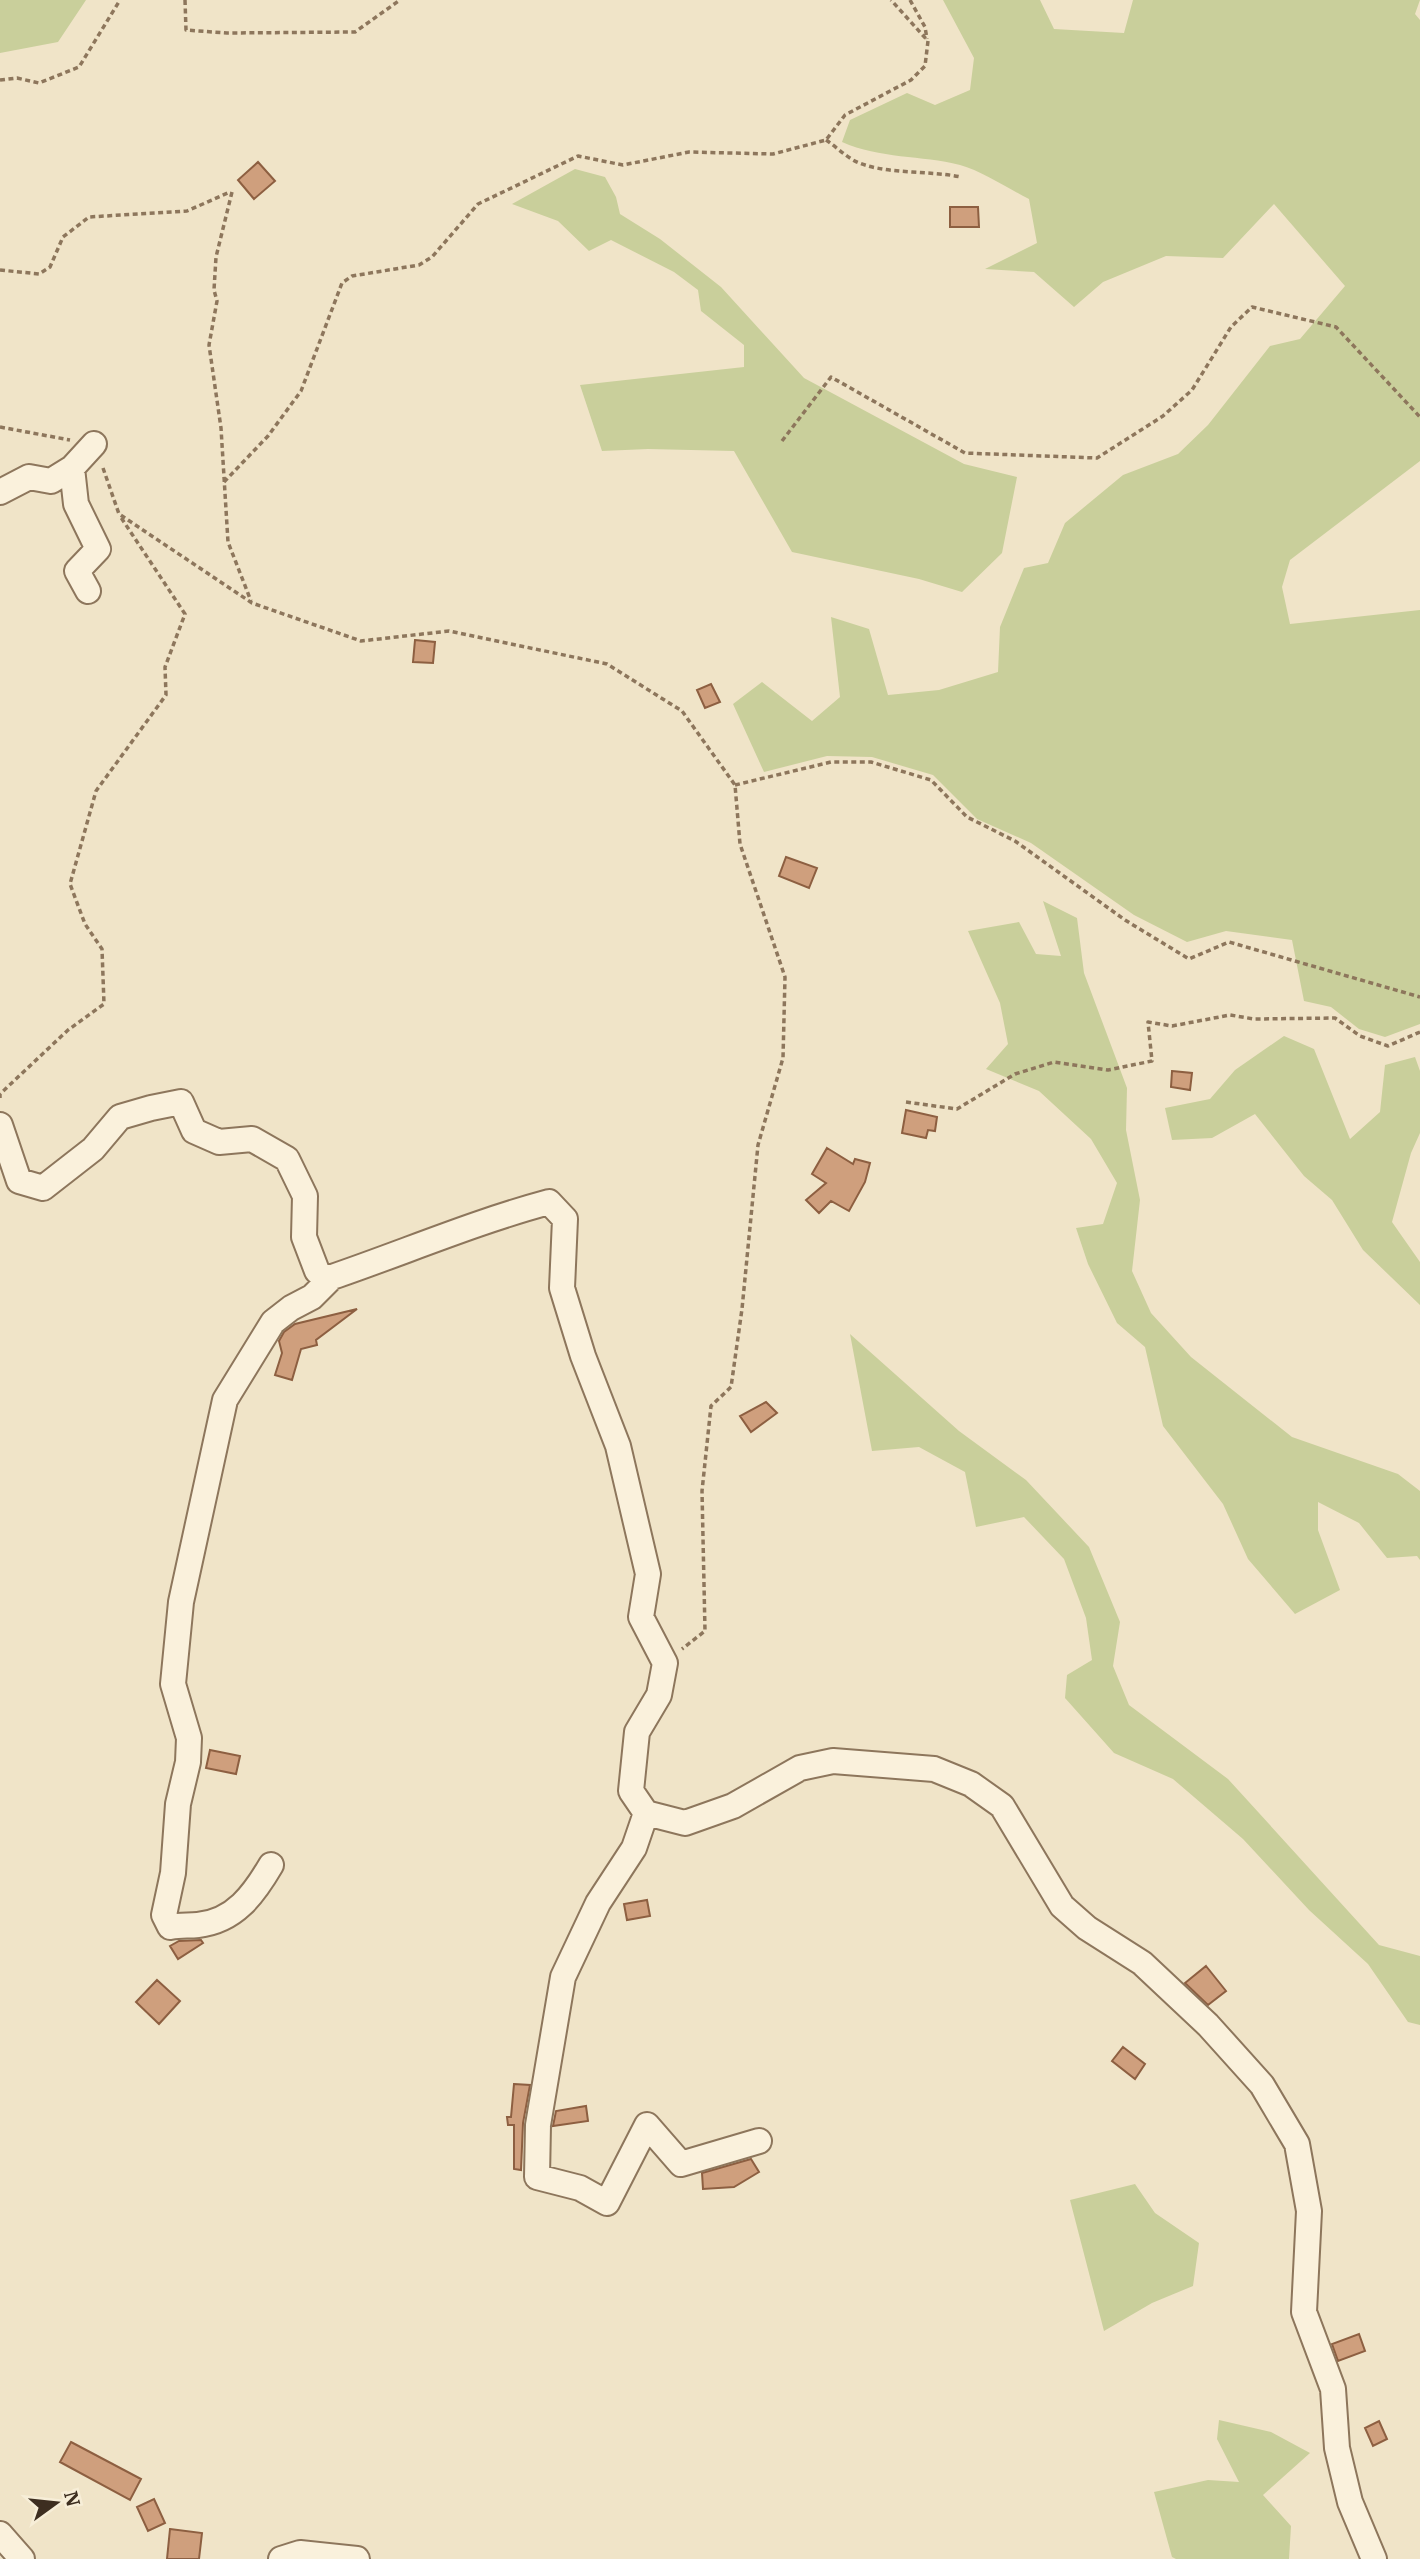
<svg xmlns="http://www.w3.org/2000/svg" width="1420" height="2559" font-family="'IBM Plex Serif',serif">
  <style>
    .green { fill: #c9cf9b }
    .building { fill: #cf9f7d; stroke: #8d5f41; stroke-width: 2 }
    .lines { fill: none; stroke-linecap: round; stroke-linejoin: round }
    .street-casing { stroke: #8d765c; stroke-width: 28 }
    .path { stroke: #8d765c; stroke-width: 3.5; stroke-dasharray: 5 3.5; stroke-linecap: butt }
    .street { stroke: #faf1dc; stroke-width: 24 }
  </style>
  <rect width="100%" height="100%" fill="#f0e4c8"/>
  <!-- green -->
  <path class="green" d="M0,0H86L58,42L0,53Z
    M943,0H1040L1054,29L1124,33L1133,0H1420L1415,14L1420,20V461L1290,560L1282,587L1290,624L1420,610V1024L1385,1037L1359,1029L1331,1007L1304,1001L1292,940L1226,931L1187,942L1134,915L1031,843L977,819L933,775L872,757L827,756L764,772L733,704L762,682L812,721L840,697L831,617L869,629L888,695L939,690L998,672L1000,627L1024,568L1048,563L1065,523L1123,475L1178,454L1208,425L1270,346L1300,339L1345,286L1274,204L1223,258L1166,256L1103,282L1074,307L1034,272L985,269L1037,243L1029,199C1009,189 982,171 960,165C921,155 880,159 842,142L850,120L907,93L935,105L970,90L974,58Z
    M575,169L605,177L616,197L620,214L660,239L721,287L804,378L964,464L1017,477L1002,553L962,592L919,579L792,552L734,451L648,449L602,451L580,385L744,367V345L701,311L698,290L674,272L611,240L589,251L558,221L512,204Z
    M1043,901L1077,918L1084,973L1127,1088L1126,1130L1140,1200L1132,1271L1151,1313L1191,1357L1292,1437L1398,1474L1420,1491V1560L1417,1556L1387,1558L1359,1523L1318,1502V1530L1340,1590L1295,1614L1248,1559L1223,1504L1163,1426L1145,1347L1117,1323L1088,1264L1076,1228L1103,1224L1117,1183L1091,1139L1039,1091L986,1069L1008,1044L1000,1003L968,931L1019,922L1036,954L1061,956Z
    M1284,1036L1314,1049L1350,1139L1380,1112L1385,1065L1415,1057L1420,1071V1133L1411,1153L1392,1222L1420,1262V1305L1363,1250L1332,1200L1304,1176L1255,1114L1212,1138L1172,1140L1165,1108L1210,1099L1235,1070Z
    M850,1334L959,1431L1026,1480L1089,1547L1120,1622L1113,1666L1129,1705L1228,1779L1379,1945L1420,1956V2025L1408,2022L1368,1964L1309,1910L1243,1839L1173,1779L1114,1753L1065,1698L1067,1675L1092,1660L1086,1618L1064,1559L1024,1517L976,1527L965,1472L919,1447L872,1451Z
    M1135,2184L1155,2213L1199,2243L1193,2286L1152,2303L1104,2331L1070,2200Z
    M1219,2420L1271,2432L1310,2453L1263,2495L1291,2526L1289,2559H1176L1172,2557L1154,2492L1208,2480L1239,2482L1217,2439Z"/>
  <!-- building -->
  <path class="building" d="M258,162L275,181L254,199L238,180Z
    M950,207H978L979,227H950Z
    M415,640L435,642L433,663L413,662Z
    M711,684L720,702L705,708L697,690Z
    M786,857L817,868L809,888L779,876Z
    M1172,1071L1192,1073L1190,1090L1171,1087Z
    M906,1110L937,1117L935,1131L928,1130L926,1138L902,1133Z
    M827,1148L853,1164L855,1159L870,1163L865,1182L849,1211L831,1201L819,1213L806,1200L826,1183L812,1174Z
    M357,1309L316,1340L317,1345L301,1349L292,1380L275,1375L282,1353L279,1341L284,1332L295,1324Z
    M766,1402L777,1413L751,1432L740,1416Z
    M210,1750L240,1756L236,1774L206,1768Z
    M647,1900L650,1916L627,1920L624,1904Z
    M201,1940L203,1943L178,1959L170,1946L179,1941Z
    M1206,1966L1226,1991L1208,2005L1185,1983Z
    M157,1980L180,2001L159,2024L136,2002Z
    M1123,2047L1145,2064L1135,2079L1112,2061Z
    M514,2084L530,2085L523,2123L521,2170L514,2169V2125H508L507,2117H511Z
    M586,2106L588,2121L553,2126L556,2111Z
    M751,2159L759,2172L734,2187L703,2189L702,2173Z
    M1359,2334L1365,2351L1338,2361L1332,2344Z
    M1379,2421L1387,2439L1373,2446L1365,2428Z
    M71,2442L141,2479L130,2500L60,2462Z
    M154,2499L165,2523L148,2531L137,2507Z
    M170,2529L202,2533L199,2559H167Z"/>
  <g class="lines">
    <defs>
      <path id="street" d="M72,468L76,504L98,549L77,571L88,591
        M0,492L29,477L51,481L72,468L94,444
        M0,1125L19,1181L43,1188L93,1149L120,1117L151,1108L181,1102L194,1131L219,1142L252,1139L287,1159L305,1196L304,1237L317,1271L323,1277H332C405,1252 475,1222 549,1202L565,1219L562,1288L583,1356L618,1446L648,1574L641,1617L665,1663L659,1695L637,1732L631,1791L646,1813L685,1823L733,1806L800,1768L833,1761L934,1769L971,1784L1002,1806L1062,1906L1087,1928L1142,1963L1208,2025L1262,2085L1297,2144L1309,2211L1304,2312L1333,2389L1337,2448L1350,2502L1374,2559
        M646,1813L634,1848L598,1903L563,1977L538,2125L537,2177L580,2188L607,2203L647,2125L681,2164L759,2141
        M271,1865C254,1894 235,1921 198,1925C188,1926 180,1925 170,1927L164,1915L173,1873L178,1804L188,1762L189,1738L173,1684L181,1602L225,1400L273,1322L291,1308L312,1297L332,1277
        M0,2534L22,2559
        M281,2559L300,2553L357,2559"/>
    </defs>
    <!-- street casing -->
    <use href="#street" class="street-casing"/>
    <!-- path -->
    <path class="path" d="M185,0L186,30L227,33L355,32L400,0
      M910,0L925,27L927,39
      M0,80L17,78L39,83L79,67L120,0
      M826,140C835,146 843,154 853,160C880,175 929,170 961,177
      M232,192L216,257L214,290L217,301L209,345L221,428L228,542L251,601
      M0,270L39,274L50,267L63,237L89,217L187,211L230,192
      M0,427L70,440
      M782,441L831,377L965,453L1097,458L1163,416L1192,390L1231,327L1252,307L1336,327L1420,417
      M103,468L119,514L252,603L361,641L449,631L607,664L682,711L735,785L740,844L785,977L783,1058L758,1145L742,1309L731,1387L711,1406L702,1491L705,1631L682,1649
      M224,482L268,436L301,391L342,283L352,276L419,265L432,257L478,204L578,156L623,165L689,152L773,154L826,140L845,115L911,80L925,66L928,41L891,0
      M735,785L831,762H871L931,780L967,817L1015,841L1125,920L1189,959L1229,942L1420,997
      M0,1098V1094L68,1030L104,1004L102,949L85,924L70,884L96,791L166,695L165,667L185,614L120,516
      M906,1102L957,1109L1015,1074L1054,1062L1108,1070L1152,1061L1148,1022L1172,1026L1230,1015L1254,1019L1335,1018L1360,1036L1388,1046L1420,1032"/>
    <!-- street -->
    <use href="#street" class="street"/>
  </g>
  <!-- north arrow -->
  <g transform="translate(56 2503) rotate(75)" stroke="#f7eed8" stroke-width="5" paint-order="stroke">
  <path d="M0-5L12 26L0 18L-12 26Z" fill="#3d2e20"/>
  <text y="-10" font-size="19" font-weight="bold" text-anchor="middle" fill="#3d2e20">N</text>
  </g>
</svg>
